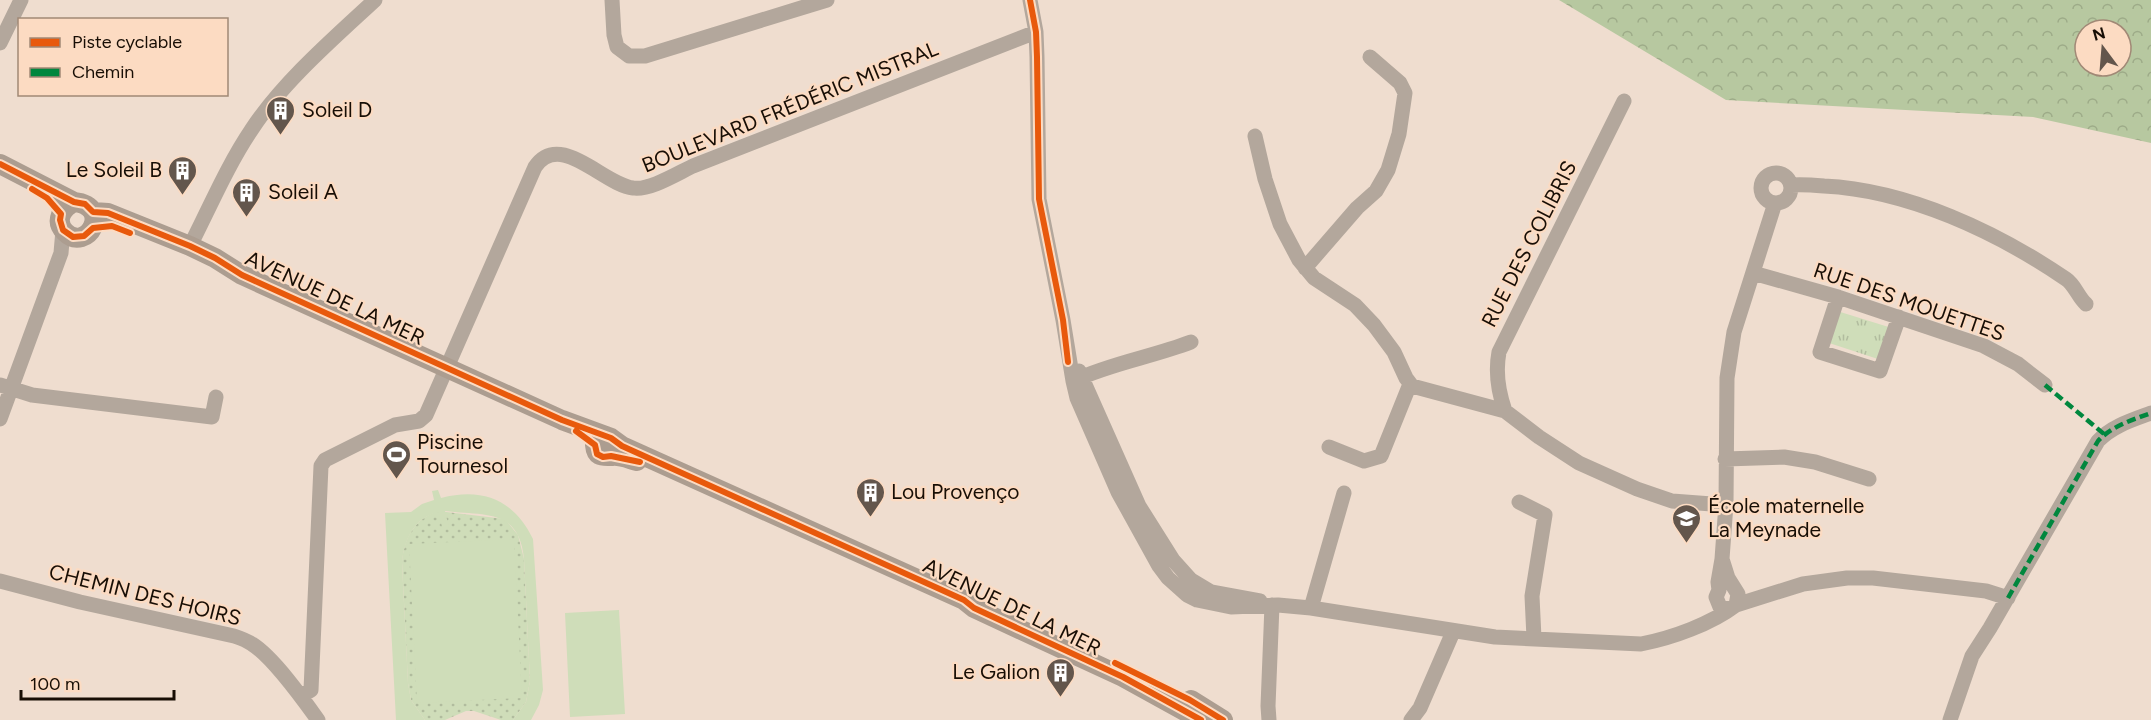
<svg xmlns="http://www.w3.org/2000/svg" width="2151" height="720" font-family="Figtree,sans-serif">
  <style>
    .grass { fill: url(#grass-dots) }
    .forest { fill: url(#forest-crowns); fill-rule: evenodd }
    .park { fill: url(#park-tufts) }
    .pitch { fill: #cfddb9 }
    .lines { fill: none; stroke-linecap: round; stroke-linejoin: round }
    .minor { stroke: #b3a79c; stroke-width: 15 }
    .major { stroke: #ac9d90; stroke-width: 20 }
    .quiet { stroke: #00873e; stroke-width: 4.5; stroke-dasharray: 9 4.5; stroke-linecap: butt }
    .cycleway-casing { stroke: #fcdbc2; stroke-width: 10 }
    .cycleway { stroke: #e8590c; stroke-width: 6 }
    .labels { text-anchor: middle; stroke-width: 4.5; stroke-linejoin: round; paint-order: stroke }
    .street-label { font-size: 21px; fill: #180e05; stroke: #fcdbc2 }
    .poi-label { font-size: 21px; fill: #180e05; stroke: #fcdbc2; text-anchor: start }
  </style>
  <defs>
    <pattern id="grass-dots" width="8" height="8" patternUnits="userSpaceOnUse" patternTransform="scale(1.5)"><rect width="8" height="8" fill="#cfddb9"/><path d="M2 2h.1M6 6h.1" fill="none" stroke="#b1bc9e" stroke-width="1.8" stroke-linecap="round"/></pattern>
    <pattern id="forest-crowns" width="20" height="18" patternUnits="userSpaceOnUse" patternTransform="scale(1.5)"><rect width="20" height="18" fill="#b7c8a0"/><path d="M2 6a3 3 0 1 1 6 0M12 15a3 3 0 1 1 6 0" fill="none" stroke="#9dab88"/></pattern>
    <pattern id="park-tufts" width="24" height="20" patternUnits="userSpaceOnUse" patternTransform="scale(1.5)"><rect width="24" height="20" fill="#cfddb9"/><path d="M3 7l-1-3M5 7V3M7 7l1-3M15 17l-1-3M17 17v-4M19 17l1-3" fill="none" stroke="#b1bc9e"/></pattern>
  </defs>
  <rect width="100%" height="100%" fill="#efddcf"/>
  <!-- grass -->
  <path class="grass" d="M438,511L505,519L518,535L524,559L530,681L526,702L513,720H501L474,711H466L445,720H425L411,700L408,683L402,562C404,539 414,519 438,511Z"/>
  <!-- forest -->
  <path class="forest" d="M1559,0H2151V143L2033,117L1726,100ZM2085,30H2121V66H2085Z"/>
  <!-- park -->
  <path class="park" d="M1834,310L1895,329L1884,361L1823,341Z"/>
  <!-- pitch -->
  <path class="pitch" d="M438,490L441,498C483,487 514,500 533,539L543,690L539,705L531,720H513L526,702L530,681L524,559C519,508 485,516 445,511L449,528L443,530L438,512C414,518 404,540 402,563L408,683L411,700L425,720H396L385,513L411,512L422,504L434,500L432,491Z
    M514,539L522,698L417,703L409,544Z
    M619,610L625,714L570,717L565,613Z"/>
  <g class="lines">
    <!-- minor -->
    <path class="minor" d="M612,0L614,35L617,47L629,56H645L827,0
      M1030,0L1036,32L1037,57L1039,199L1063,320L1073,381L1077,398L1118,492L1159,566L1168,578L1187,595L1197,600L1231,607L1278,605L1311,608L1495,637L1641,644C1672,638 1711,624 1736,605L1738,594L1728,578L1722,559
      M0,43L21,0
      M1255,136L1265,179L1280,224L1299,260L1314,278L1355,305L1374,325L1394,352L1406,378L1412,386L1505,411L1539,437L1579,463L1637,489L1672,501L1725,505
      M1761 188a15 15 0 1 1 30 0a15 15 0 1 1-30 0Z
      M1791,185C1802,184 1813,185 1824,186C1908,190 1997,232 2066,279C2075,285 2078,297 2086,304
      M190,246C210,207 227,166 252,129C283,82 334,38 375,0
      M1305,268L1357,208L1376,191L1388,170L1399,134L1405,93L1400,83L1370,57
      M1753,273L1838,297L1984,346L2018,364L2045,385
      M1838,297L1820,352L1880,371L1899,317
      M1079,371L1139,506L1173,560L1191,580L1211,592L1260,601
      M1073,381C1111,363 1152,357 1191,342
      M0,385L32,395L212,417L216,397
      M1505,411C1498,391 1495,373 1499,352L1624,101
      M0,419L61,253L63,230
      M1329,447L1364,461L1381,456L1410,384
      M1725,459L1784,457L1815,462L1869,479
      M1519,502L1545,515L1532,596L1534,638
      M0,581L80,602L234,636C240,638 246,640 252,644C273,657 303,699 318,720
      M1736,605L1803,584L1847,578H1873L1986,591L2008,598
      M1311,608L1344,493
      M1730,609L1720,607L1716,597L1719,590L1718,582L1722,559L1726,504L1727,378L1734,332L1775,203
      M301,696L311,690L321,466L325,460L395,425L419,421L426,415L535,167C560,130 604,185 633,188C649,191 678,173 693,166L1036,32
      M1269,720L1268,706L1272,605
      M1411,720L1420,708L1453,632
      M1950,720L1972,656L1990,628L2098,441C2112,426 2132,420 2151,413"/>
    <!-- major -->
    <path class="major" d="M0,164L74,202C114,206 87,254 65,232C54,221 62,208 74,202
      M93,212L108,213L190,246L215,258L242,275L562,420L611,438L622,446L964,600L974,608L1123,677L1201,720
      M604,436L600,438L595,445C596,458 603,456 612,456C620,455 629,459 637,461
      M1191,700L1223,720"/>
    <!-- quiet -->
    <path class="quiet" d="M2045,385L2104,434
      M2008,598L2098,441C2112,426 2132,420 2151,413"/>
    <defs>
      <path id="cycleway" d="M1030,0L1036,32L1037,57L1039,199L1063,320L1068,362
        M0,164L74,202L85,204L93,212L108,213L190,246L215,258L242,275L562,420L611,438L622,446L964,600L974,608L1123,677L1201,720
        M32,189L47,198L61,214L60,220L63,230L73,237L84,236L93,228L112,226L130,233
        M576,431L595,445L597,454L603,457L611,456L640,462
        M1115,663L1190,700L1223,720"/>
    </defs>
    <!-- cycleway casing -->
    <use href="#cycleway" class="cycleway-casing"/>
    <!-- cycleway -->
    <use href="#cycleway" class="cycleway"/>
  </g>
  <!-- icons -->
  <defs>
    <symbol id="building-pin" viewBox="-11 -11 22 30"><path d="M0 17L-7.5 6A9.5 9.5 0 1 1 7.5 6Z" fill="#63564c" stroke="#fcdbc2"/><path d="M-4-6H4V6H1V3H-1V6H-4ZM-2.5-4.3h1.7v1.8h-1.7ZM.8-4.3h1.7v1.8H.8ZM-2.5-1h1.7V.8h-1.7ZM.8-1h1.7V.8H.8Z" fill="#fff"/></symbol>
    <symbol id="stadium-pin" viewBox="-11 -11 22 30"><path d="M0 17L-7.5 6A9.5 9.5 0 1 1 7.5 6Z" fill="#63564c" stroke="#fcdbc2"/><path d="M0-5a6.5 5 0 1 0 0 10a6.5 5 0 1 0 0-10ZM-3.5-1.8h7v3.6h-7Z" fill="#fff"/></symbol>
    <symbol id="school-pin" viewBox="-11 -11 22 30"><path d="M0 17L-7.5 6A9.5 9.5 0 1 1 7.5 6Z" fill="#63564c" stroke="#fcdbc2"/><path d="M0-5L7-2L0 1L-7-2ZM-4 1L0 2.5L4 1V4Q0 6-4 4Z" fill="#fff"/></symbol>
  </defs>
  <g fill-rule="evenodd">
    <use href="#building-pin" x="264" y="94" width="33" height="45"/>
    <use href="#building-pin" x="166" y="154" width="33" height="45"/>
    <use href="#building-pin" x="230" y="176" width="33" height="45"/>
    <use href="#stadium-pin" x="380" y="438" width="33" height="45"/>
    <use href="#building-pin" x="854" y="476" width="33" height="45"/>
    <use href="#school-pin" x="1670" y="502" width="33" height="45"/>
    <use href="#building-pin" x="1044" y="656" width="33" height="45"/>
  </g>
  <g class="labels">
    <!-- street labels -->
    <g class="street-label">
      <text transform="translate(790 107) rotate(-22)" y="7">BOULEVARD FRÉDÉRIC MISTRAL</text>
      <text transform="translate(1529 244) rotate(-63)" y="7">RUE DES COLIBRIS</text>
      <text transform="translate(335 298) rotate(25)" y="7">AVENUE DE LA MER</text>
      <text transform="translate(1909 302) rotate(19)" y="7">RUE DES MOUETTES</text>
      <text transform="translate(145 595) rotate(14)" y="7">CHEMIN DES HOIRS</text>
      <text transform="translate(1012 607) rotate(26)" y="7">AVENUE DE LA MER</text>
    </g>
    <!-- poi labels -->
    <g class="poi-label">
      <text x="302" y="117">Soleil D</text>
      <text x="162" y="177" text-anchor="end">Le Soleil B</text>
      <text x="268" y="199">Soleil A</text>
      <text x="417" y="449">Piscine<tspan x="417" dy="24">Tournesol</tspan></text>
      <text x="891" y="499">Lou Provenço</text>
      <text x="1708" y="513">École maternelle<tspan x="1708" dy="24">La Meynade</tspan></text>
      <text x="1040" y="679" text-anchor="end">Le Galion</text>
    </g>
  </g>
  <!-- legend -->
  <rect x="18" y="18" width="210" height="78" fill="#fcdbc2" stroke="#a18976" stroke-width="1.5"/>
  <rect x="30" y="38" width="30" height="9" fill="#e8590c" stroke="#a18976" stroke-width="1.5"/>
  <text x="72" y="48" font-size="18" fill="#180e05">Piste cyclable</text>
  <rect x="30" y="68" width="30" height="9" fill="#00873e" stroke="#a18976" stroke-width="1.5"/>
  <text x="72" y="78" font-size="18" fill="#180e05">Chemin</text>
  <!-- north arrow -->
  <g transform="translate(2103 48) rotate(344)"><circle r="28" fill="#fcdbc2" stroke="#a18976" stroke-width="1.5"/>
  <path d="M0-4.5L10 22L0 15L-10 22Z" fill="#63564c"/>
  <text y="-9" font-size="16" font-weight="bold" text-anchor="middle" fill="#180e05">N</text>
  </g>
  <!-- scale -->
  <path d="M21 690v9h153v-9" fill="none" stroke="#180e05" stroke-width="3"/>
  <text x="30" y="690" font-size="18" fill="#180e05" stroke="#fcdbc2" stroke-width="4.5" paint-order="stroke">100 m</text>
</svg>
